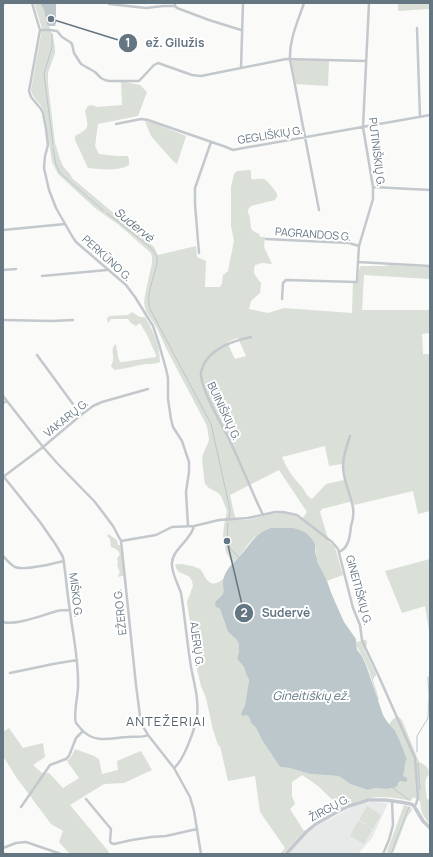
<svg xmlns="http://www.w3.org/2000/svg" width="433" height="857" font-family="Manrope,sans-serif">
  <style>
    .built { fill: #e8e9e9 }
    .green { fill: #dadfd7; fill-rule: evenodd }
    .water { fill: #bbc7cb }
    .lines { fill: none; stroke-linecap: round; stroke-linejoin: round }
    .stream { stroke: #bbc7cb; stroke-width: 1 }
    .street { stroke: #c3c8cc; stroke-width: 2.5 }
    .secondary { stroke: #c3c9ce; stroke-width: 3.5 }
    .labels { text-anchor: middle; stroke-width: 4; stroke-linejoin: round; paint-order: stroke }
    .street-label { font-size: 11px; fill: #657683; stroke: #fff }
    .water-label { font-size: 12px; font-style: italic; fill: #60757c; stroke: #fff }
    .quarter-label { font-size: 13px; letter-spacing: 1px; fill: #57646e; stroke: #fff }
    .leader { fill: none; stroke: #657683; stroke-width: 1.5 }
    .callout-dot { fill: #657683; stroke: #fff; stroke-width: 1.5 }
    .mark-label { font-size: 12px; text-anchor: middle; font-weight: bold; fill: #fff }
    .callout-label { font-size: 12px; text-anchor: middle; font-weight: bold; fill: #657683; stroke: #fff; stroke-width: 4; stroke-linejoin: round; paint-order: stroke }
  </style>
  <rect width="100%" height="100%" fill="#fafaf8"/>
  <!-- built -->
  <path class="built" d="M373,802L388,803L372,838L358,854H288L307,833L317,826L352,807L364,803Z"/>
  <!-- green -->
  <path class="green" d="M34,3H40L44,10L47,25L49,26L53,36L55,48V53L48,73V84L55,143L60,159L63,166L70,174L72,178L154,247L158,255L196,246L197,257L206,261L205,287H220L222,283L223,275L228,271L234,241L231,226V187L234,174L237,171L250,170L251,171V179C256,180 260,178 264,179C267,180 276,191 277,194C278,196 276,198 275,200L251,206C245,212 249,212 250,218C251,228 249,230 259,234L260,237H265L264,247L272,264L262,263L255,265C252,274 256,276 261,283L260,293L251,301L249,309L268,313L284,308L352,313L353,282L358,281C359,276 358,269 361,266H384L390,265L430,267V279L364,275L362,310H430V333L422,334L423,354H430V511L418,514L413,491L354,505L353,501L322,509L320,512L329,542L334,546L336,551L343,575L327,581C320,569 315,558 315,544L300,530L279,528L255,537L249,543L239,557L232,563L226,552L223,535L224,526L227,511L221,496L217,492L209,488L205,484L204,478L202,458L204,452L208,443L209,439L207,426L166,348L157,328L146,311L144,303L145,295L152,263V258L151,253L119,225L95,208L58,174L52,162L45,116C44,111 42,106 38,102C35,98 32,96 31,90L42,28ZM238,338L246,356L235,359L227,342ZM325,446L329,466L342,464L344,480L326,484L312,499C307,497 305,491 302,487C292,476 288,471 282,457ZM279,470L307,512L302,519C281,507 268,516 247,520C243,520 239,520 235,520V517L230,495Z
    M398,3H430V9L398,11Z
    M295,60L329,61L328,86L296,84L292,63V61Z
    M121,81L140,85L147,92L138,116L98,124L95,146L99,154L116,156H128L129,160V165C117,172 101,169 88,168L75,140V136C91,128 88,127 85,111L88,106L92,105L97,107L122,105Z
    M145,121L154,123L186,136L177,164L173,161L151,136Z
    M132,312C137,315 139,318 145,317C153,330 160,346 160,362C151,365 149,363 140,365C131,367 123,369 114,370L111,366C112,363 114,360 113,356C113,351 111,348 116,344L118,357L120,362H123L156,357V355L147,335L140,323L136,326L131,323L128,319H111L108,323L107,319L109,316L128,315Z
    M108,534L117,540L118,545H120L121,553L122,555L124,575L119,577L118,575L120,573L117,565L118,562L117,559L120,554C118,550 115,548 111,547L110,539L107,536Z
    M430,559V637L425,606L402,613L385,571Z
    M177,564C184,564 194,566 200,569C203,572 203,574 205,577C211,587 218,584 224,578V594L216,607L220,609L228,632L236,639L239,644V652L237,658L238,660L244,667L246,674L249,680L245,705L242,715H246L249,717L251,723L256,728L262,740L280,767L290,768L310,774L338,776L342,778L350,784L368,790L375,788L390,789L399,784L400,781L405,782L407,779L406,778L403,776C405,771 404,764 407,759L396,733L389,724L394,718L399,717L402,720L419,762C425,765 429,767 429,774C423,780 426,791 427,799L430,800V824C422,816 421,812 420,801L413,797L411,801C401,799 391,797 380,797C366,797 354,802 341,808L318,786L302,775L292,782V796L295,804L290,809L304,831L283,854H280L285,848L260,812L255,776L228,781L220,746L218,745L213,730L206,698L201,686L196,665L187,602L193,586L192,581L190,577L179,572L177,570L175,565Z
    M364,640H366L367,642V645L364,649L376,674V676L374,677L373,680L379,699L378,701C373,686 370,670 363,657C360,651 356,649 357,642Z
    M9,728L23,748L43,743L45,757L33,765L42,773H49L63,788L79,778L67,761L71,757L75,749L94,756L99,759L102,774L118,770L117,761L141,751L152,770L124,783L104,784L70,805L109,852L106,854H73L68,852L59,842L63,831L51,824L16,777L3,756V732Z
    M404,805L411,807L412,810L407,817L393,854H386Z
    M367,806L381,815L373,829L367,826L372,830L364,844L350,836L358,821L366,825V824L359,820Z"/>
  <!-- water -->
  <path class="water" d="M40,3H57L56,5V23L55,26H49L47,25L44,10Z
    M271,528H293L300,530L306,533L312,539L315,544V552L318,563L327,581L332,595L344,622L356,639L357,650L362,656L366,665L383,715C386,721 391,726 395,731C400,740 403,750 407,759C404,764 405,771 403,776L407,778V781L405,782L400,781L397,786L393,788L387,789L375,788L368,790L350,784L342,778L338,776L310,774L290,768L280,767L262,740L256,728L251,723L249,717L246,715L243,716L241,714L245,705L249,680L246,674L244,667L238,660L237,658L239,652V644L236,639L228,632L220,609L216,607L215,605L216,601C230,590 220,590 224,577C227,568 233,563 239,557C250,545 254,534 271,528Z"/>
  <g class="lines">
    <!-- stream -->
    <path class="stream" d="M52,34V47L44,74L53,145
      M53,148L56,165L60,173L104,211
      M107,213L150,247C152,250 156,254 157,258C158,262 156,267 155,271C152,283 146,297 150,309L211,424L229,505L230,512L229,518
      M228,523C227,533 227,539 230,548L239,558
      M417,752V736L428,718L429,696L428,678L430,675
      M418,763L420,790
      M393,788L409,800
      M391,854L409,807"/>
    <!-- street -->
    <path class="street" d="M32,3L40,30L29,91L31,97L41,109L43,113L46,129L48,145L45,156L44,168L49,190L56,208L72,236L76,242L126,285L135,297L153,326L159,344L166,369L168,378V399L171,419L173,427L182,441L189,462V472L186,492L188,526
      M175,3V6L177,8L209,20L241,30
      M304,3C298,21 289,40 290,59L319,210
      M369,3L363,127L373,187V199L359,246L358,262L430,266
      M3,4L5,3
      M109,4L146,8L163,6H175
      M417,28L420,117
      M40,30H50L57,31L62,37L70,42L72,44L74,53L81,64L95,72L101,78L105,80L109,81H139L154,65L158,63L192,75L201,76L286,59L366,61
      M241,68L243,3
      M116,124L141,119L148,120L226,147L233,150L238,149L430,115
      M373,187L430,190
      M3,230L65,224
      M266,239L349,243L359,246
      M199,253L195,204V188L211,142
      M3,270L16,269
      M42,276L107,270
      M282,299L283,283L286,280L356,282L357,281L358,262
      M3,320L52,321L73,320
      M251,337C232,341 206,349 201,372C199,386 222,425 229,439C241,464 251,490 263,515
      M37,355L81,415
      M3,396L43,447L57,463L95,502L113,526L121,541L136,685L140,716L144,728L148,735L174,768L185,788L190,797L194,811L201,854
      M3,403L7,401
      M3,477L43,447L81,415L93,406L102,402L148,389
      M4,477L40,522L56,545L63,557C66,575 67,593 70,611C73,636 79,661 78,687C78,695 73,717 76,723C78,725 80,728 82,730C95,744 111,738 127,737C134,736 142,738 148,735
      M121,541L156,535L172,527L194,526L219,520L248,518L275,512H283L297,515L332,542L338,549L353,608L360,625L362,640L364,645L380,679L415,758L418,798L416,804L414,806
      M339,552C349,548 350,536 351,526C353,520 354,514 353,508C351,494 343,481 343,466C343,456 347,445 350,436
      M3,556C7,560 10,564 15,567C25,571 52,564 64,561
      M3,622C15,626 43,615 57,611C61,610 65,610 70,610
      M10,673L53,664L77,660
      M174,768C184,760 195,729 197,716C199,699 194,683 191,667C187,642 185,618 181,593C178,584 173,576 172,566C170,550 191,541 194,526
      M86,799L111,829L110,841L111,843L114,844L132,840L151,837L166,836L197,829
      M21,807L50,765L66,759L69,756L76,738L83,731
      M3,848L16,843L26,842L61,854
      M3,852L4,854
      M383,854L389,840L393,825L392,801"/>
    <!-- secondary -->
    <path class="secondary" d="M286,854L306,832L316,824L337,812L349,806L368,800H385L400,802L411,804L414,806L423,821L430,828"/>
  </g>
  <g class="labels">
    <!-- street labels -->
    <g class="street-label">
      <text transform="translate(270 135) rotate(-9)" y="4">GEGLIŠKIŲ G.</text>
      <text transform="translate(377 152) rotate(83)" y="4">PUTINIŠKIŲ G.</text>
      <text transform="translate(313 234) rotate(4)" y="4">PAGRANDOS G.</text>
      <text transform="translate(107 258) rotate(42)" y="4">PERKŪNO G.</text>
      <text transform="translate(224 411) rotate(65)" y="4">BUINIŠKIŲ G.</text>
      <text transform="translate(66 418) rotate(-39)" y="4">VAKARŲ G.</text>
      <text transform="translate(359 590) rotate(75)" y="4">GINEITIŠKIŲ G.</text>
      <text transform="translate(76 595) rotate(83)" y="4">MIŠKO G.</text>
      <text transform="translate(120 612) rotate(-96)" y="4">EŽERO G.</text>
      <text transform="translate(197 644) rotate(82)" y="4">AJERŲ G.</text>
      <text transform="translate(329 808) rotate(-28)" y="4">ŽIRGŲ G.</text>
    </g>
    <!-- water labels -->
    <g class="water-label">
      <text transform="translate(134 225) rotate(39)" y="4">Sudervė</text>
      <text x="311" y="700">Gineitiškių ež.</text>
    </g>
    <!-- quarter labels -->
    <g class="quarter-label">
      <text x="166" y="726">ANTEŽERIAI</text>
    </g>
  </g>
  <!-- callouts -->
  <path class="leader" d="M51 19L128 43M227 541L244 613"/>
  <g class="callout-dot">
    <circle cx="51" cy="19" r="4"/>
    <circle cx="227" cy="541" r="4"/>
    <circle cx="128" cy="43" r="10"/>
    <circle cx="244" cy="613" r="10"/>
  </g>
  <g class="mark-label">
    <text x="128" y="47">1</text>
    <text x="244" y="617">2</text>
  </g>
  <g class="callout-label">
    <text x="175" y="47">ež. Gilužis</text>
    <text x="286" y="617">Sudervė</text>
  </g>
  <!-- border -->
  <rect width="433" height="857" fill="none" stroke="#657683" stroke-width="8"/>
</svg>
